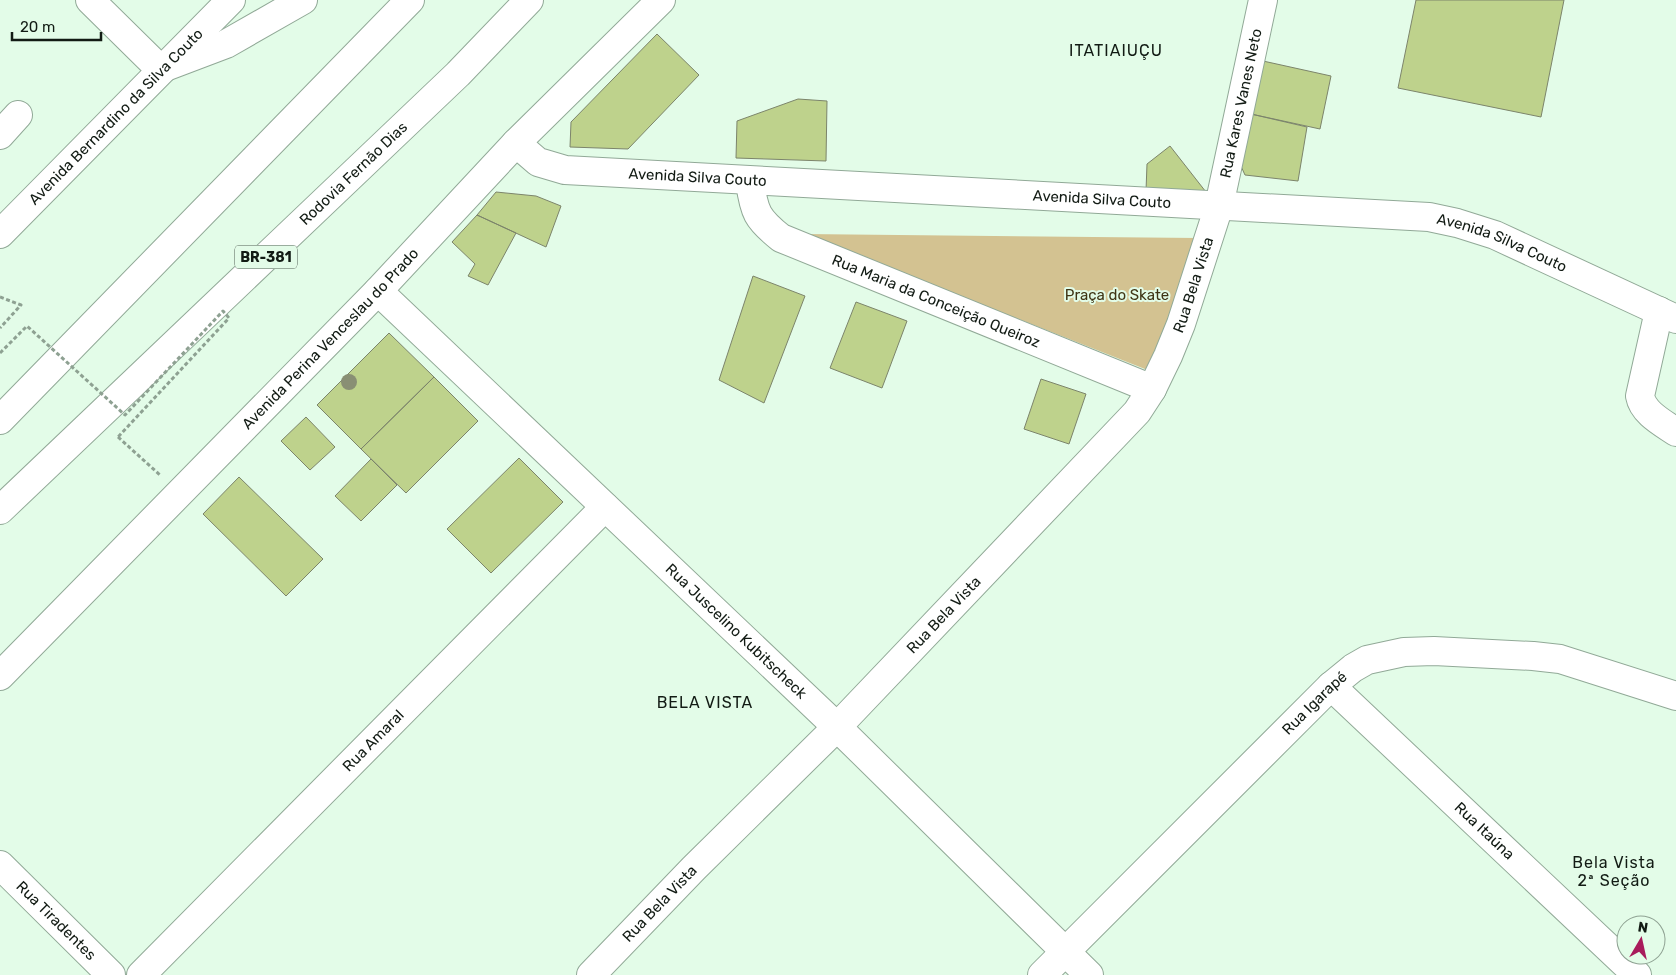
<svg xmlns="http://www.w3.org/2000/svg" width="1676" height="975" font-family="Rubik,sans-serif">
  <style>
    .green { fill: #d3c291 }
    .building { fill: #bed28c; stroke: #7c846b }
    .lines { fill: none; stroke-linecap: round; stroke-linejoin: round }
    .minor-casing { stroke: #91a997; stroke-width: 30 }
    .major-casing { stroke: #91a997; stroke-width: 30 }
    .highway-casing { stroke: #91a997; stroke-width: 30 }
    .path { stroke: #8ea192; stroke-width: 3; stroke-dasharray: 4 2.5; stroke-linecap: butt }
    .minor { stroke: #fff; stroke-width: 28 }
    .major { stroke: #fff; stroke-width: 28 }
    .highway { stroke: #fff; stroke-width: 28 }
    .path-bridge { stroke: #8ea192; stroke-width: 3; stroke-dasharray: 4 2.5; stroke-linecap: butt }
    .tree { fill: #898f74 }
    .labels { text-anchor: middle; stroke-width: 4; stroke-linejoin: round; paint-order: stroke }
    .shield { fill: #e3fce8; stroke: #515e54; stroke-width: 1 }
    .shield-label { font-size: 14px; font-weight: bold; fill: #121b14 }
    .street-label { font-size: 15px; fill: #121b14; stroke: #e3fce8 }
    .park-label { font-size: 15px; fill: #3f3515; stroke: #e3fce8 }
    .neighbourhood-label { font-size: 16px; letter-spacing: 1px; fill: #121b14; stroke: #e3fce8 }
  </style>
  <rect width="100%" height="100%" fill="#e3fce8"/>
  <!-- green -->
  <path class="green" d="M803,234L1198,238L1150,371Z"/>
  <!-- building -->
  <path class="building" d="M1416,0H1564L1541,117L1398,88Z
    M657,34L699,75L628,149L570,147L571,122Z
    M1263,61L1331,76L1320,129L1251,114Z
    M798,99L827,101L826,161L736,158L737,121Z
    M1251,114L1307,127L1298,181L1245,175L1240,164Z
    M1170,146L1206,192L1146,191L1147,164Z
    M496,192L536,196L561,206L546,247L477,215Z
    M477,215L516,233L488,285L468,276L475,264L452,242Z
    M753,276L805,296L764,403L719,380Z
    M856,302L907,321L882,388L830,368Z
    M389,333L434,377L361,449L317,405Z
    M434,377L478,421L406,493L361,449Z
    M1041,379L1086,394L1069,444L1024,429Z
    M306,417L335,447L310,470L281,441Z
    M519,458L563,502L491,573L447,529Z
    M371,459L397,485L361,521L335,496Z
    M239,477L323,559L286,596L203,514Z"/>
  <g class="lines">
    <defs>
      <g id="minor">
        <path d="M90,0L160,69"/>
        <path d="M0,135L18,115"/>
        <path id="s1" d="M750,182C754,212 757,219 781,238L1152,389"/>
        <path id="s2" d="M378,291L837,727L1089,975"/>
        <path d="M1659,311L1640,396C1643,413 1663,423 1676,432"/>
        <path id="s3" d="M1331,686L1637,975"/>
        <path id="s4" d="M0,865L111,975"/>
        <path id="s5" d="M141,975L605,507"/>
        <path id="s6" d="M591,975L694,868L837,727L1137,412L1152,389L1168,356L1181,324L1219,206L1263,0"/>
        <path id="s7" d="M1042,975L1331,686L1353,668L1367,660L1404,652L1434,651L1533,656L1560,659L1676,696"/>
      </g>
      <g id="major">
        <path id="s8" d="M516,143L538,162L565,170L1429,217L1457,223L1495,235L1676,319"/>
        <path id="s9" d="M0,234L231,0"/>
        <path id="s10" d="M0,676L378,291L516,143L661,0"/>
      </g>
      <g id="highway">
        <path d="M160,69L226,44L303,0"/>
        <path d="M0,420L410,0"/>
        <path id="s11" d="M0,510L458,74L529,0"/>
      </g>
    </defs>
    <!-- minor casing -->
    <use href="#minor" class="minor-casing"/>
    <!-- major casing -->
    <use href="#major" class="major-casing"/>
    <!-- highway casing -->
    <use href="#highway" class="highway-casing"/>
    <!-- path -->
    <path class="path" d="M0,297L21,305L0,328
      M118,437L160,475"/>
    <!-- minor -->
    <use href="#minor" class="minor"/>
    <!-- major -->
    <use href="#major" class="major"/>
    <!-- highway -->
    <use href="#highway" class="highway"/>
    <!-- path-bridge -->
    <path class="path-bridge" d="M0,353L27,326L125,415L223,311L229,318L118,437"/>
  </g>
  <!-- trees -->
  <circle class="tree" cx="349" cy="382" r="8"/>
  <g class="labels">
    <!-- shield labels -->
    <rect class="shield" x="235" y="245.5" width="62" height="23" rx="4"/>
    <g class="shield-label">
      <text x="266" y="262">BR-381</text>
    </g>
    <!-- street labels -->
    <g class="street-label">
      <text dy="5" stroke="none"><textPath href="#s6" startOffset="1112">Rua Kares Vanes Neto</textPath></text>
      <text dy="5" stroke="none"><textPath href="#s9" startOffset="165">Avenida Bernardino da Silva Couto</textPath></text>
      <text dy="5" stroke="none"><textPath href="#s11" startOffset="488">Rodovia Fernão Dias</textPath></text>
      <text dy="5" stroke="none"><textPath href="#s8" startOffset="190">Avenida Silva Couto</textPath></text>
      <text dy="5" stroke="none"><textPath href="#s8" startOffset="595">Avenida Silva Couto</textPath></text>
      <text dy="5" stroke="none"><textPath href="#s8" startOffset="1000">Avenida Silva Couto</textPath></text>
      <text dy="5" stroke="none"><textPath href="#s6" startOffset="924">Rua Bela Vista</textPath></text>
      <text dy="5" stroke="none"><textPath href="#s1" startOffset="234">Rua Maria da Conceição Queiroz</textPath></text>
      <text dy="5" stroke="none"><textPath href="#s10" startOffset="472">Avenida Perina Venceslau do Prado</textPath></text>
      <text dy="5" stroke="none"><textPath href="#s6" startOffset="504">Rua Bela Vista</textPath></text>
      <text dy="5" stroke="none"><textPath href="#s2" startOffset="494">Rua Juscelino Kubitscheck</textPath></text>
      <text dy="5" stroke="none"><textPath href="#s7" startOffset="385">Rua Igarapé</textPath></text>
      <text dy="5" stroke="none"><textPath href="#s5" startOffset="330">Rua Amaral</textPath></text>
      <text dy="5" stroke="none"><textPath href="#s3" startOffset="211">Rua Itaúna</textPath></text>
      <text dy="5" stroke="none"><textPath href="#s6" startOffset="99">Rua Bela Vista</textPath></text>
      <text dy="5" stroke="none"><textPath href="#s4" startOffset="79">Rua Tiradentes</textPath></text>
    </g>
    <!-- park labels -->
    <g class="park-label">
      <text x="1117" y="300">Praça do Skate</text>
    </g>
    <!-- neighbourhood labels -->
    <g class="neighbourhood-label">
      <text x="1116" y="56">ITATIAIUÇU</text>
      <text x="705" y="708">BELA VISTA</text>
      <text x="1614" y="868">Bela Vista<tspan x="1614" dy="18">2ª Seção</tspan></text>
    </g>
  </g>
  <!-- north arrow -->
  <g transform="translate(1641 940) rotate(9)"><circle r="24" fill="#e3fce8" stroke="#8fa293"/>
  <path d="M0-4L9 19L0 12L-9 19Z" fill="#a81b5b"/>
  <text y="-8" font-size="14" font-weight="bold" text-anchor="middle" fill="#121b14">N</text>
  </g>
  <!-- scale -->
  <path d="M12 32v8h89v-8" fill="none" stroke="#121b14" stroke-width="2.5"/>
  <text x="20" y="32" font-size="15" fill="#121b14" stroke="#e3fce8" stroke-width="4" paint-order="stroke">20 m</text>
</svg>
